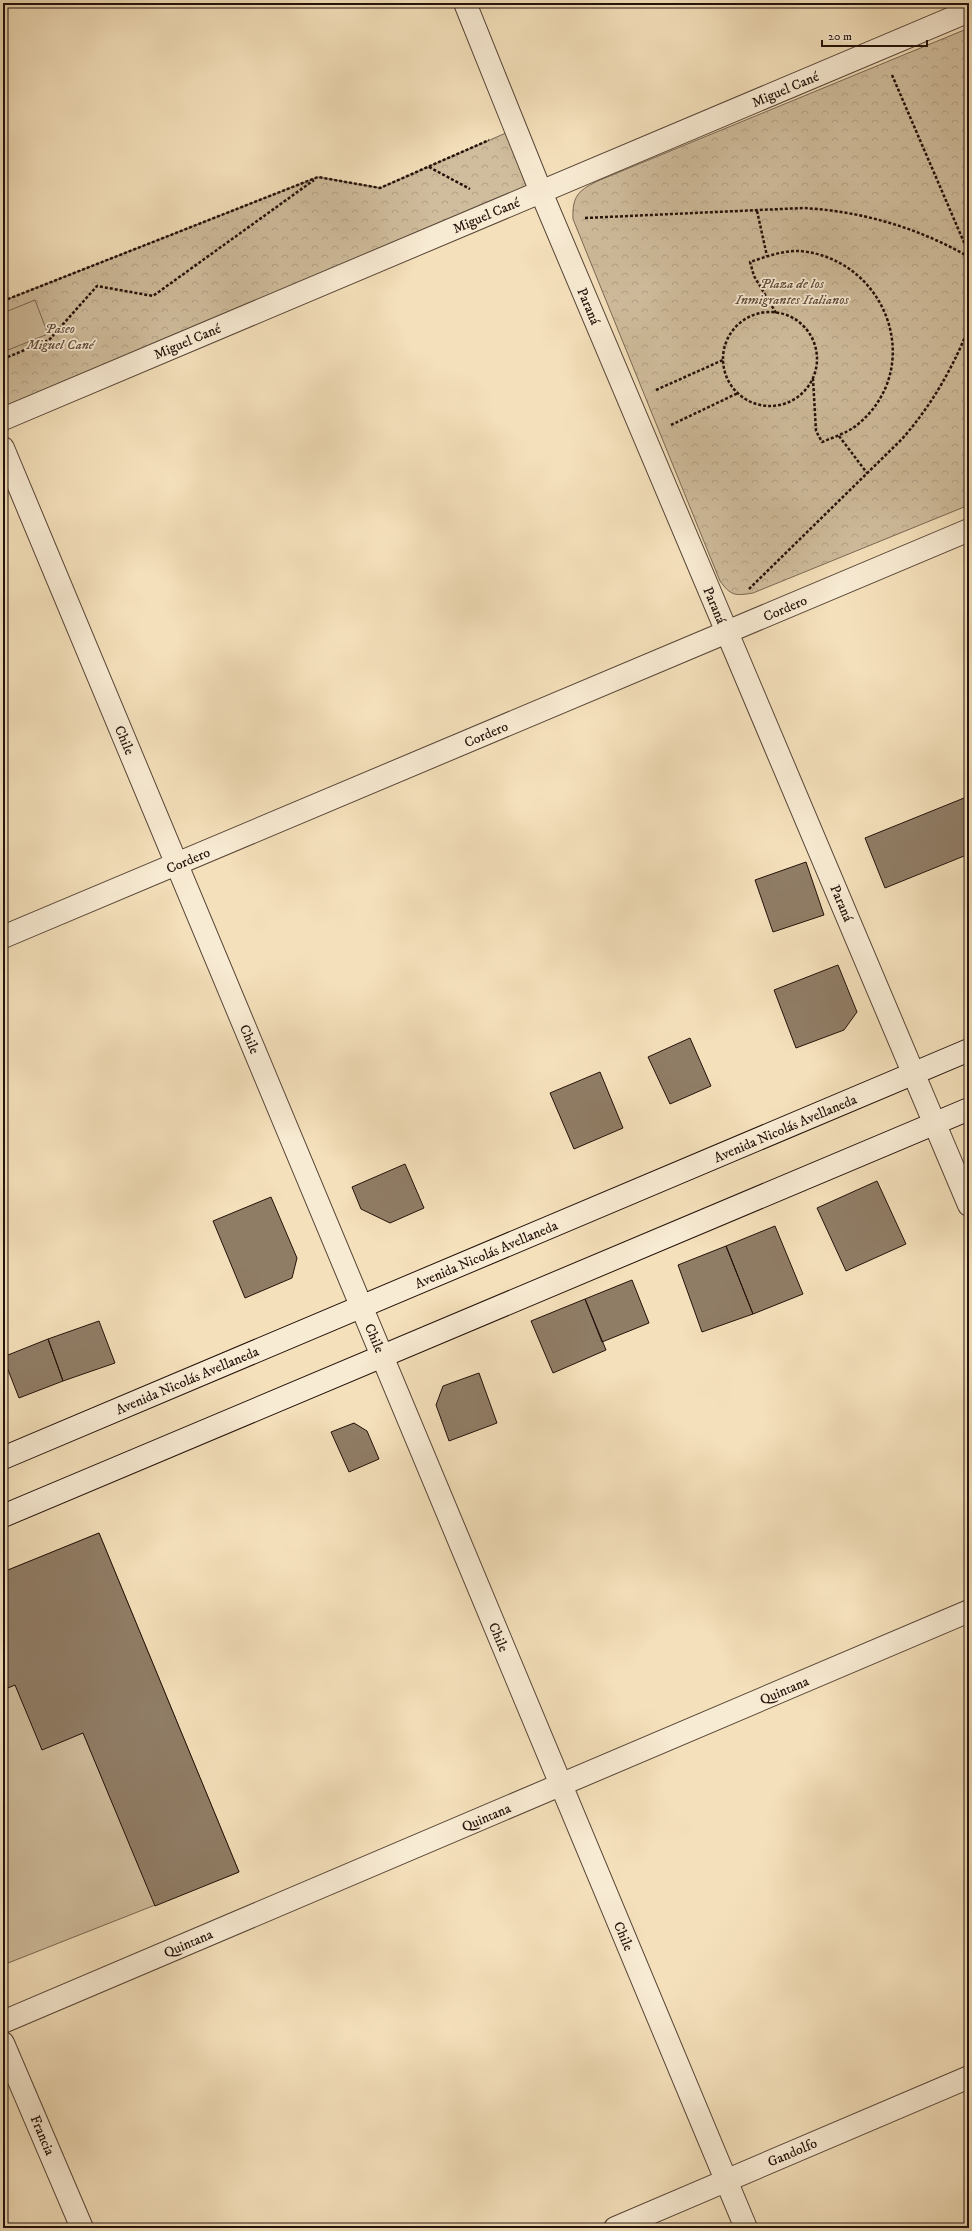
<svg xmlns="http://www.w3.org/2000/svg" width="972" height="2231" font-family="'IM FELL DW Pica',serif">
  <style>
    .park { fill: url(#park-crowns); stroke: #7a6754 }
    .pitch { fill: #d0bd9d; stroke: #7a6754 }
    .building { fill: #907d66; stroke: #23110a }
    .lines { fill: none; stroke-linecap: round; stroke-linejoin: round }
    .minor-casing { stroke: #574536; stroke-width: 24 }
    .secondary-casing { stroke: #23110a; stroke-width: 24 }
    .path { stroke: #23110a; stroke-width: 2.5; stroke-dasharray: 3 2; stroke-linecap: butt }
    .minor { stroke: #f8ebd3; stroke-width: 22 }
    .secondary { stroke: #f8ebd3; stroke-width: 22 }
    .labels { text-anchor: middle; stroke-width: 3.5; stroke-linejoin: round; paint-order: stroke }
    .street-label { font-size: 14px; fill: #23110a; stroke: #f8ebd3 }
    .park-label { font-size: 14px; font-style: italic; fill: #604d3d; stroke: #f8ebd3 }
  </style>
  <defs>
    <pattern id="park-crowns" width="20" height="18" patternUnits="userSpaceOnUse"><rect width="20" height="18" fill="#d0bd9d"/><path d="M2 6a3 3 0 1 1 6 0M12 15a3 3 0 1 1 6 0" fill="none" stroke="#b2a186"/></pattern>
  </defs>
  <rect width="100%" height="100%" fill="#f4e0bb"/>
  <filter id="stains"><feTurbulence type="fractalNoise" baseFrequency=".005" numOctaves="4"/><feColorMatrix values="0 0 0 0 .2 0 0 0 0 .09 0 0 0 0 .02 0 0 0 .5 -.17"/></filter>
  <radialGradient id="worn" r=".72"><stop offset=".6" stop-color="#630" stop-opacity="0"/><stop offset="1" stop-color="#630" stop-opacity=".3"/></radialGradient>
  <!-- park -->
  <path class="park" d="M969,28V505L753,593C735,596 731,596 720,581L573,219C572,195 579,190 600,180Z
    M515,129L541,192L3,419V301L318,177L380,188Z"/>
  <!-- pitch -->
  <path class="pitch" d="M35,300L48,334L3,352V313Z
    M99,1533L239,1872L3,1965V1572Z"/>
  <!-- building -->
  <path class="building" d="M969,796V854L885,888L865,838Z
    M806,862L824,915L773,932L755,880Z
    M838,965L857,1012L844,1030L796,1048L774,990Z
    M690,1038L711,1086L670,1104L648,1057Z
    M600,1072L623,1128L574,1149L550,1093Z
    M405,1164L424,1208L390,1223L361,1209L352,1187Z
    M877,1181L906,1244L846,1271L817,1208Z
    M271,1197L297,1258L292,1278L245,1298L213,1221Z
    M775,1226L803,1294L753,1314L726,1246Z
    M726,1246L753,1314L702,1332L678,1265Z
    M632,1280L649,1323L602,1342L585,1299Z
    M585,1299L606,1350L553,1373L531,1321Z
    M99,1321L115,1363L63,1381L48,1339Z
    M48,1339L63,1381L19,1398L3,1357Z
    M479,1373L497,1423L449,1441L436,1405L443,1386Z
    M354,1423L367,1431L379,1459L349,1472L331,1432Z
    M99,1533L239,1872L155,1906L83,1733L42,1750L15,1685L3,1690V1572Z"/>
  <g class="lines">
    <defs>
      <path id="minor" d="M465,3L541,192L969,1205
        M3,419L969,11
        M3,448L746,2228
        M3,937L969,530
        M3,2022L969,1611
        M3,2043L82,2228
        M615,2228L969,2077"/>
      <path id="secondary" d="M3,1458L969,1050
        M3,1516L969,1109"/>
    </defs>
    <!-- minor casing -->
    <use href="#minor" class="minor-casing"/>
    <!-- secondary casing -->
    <use href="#secondary" class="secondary-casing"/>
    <!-- path -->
    <path class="path" d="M892,75L969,254
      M429,167L470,189
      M757,211L767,256
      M585,218L803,208C861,211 919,228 969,257
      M3,301L318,177L380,188L489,140
      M723 359a47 47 0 1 1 94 0a47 47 0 1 1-94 0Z
      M776,313L754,276L750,262C765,257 784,250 800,251C887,259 927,368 857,425C847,433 834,437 822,442L816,431L813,379
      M3,359L49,340L97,286L153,296L314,180
      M656,390L723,360
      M671,425L738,393
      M839,436L867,473
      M749,589L902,439C931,406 953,368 969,327"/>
    <!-- minor -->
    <use href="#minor" class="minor"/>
    <!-- secondary -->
    <use href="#secondary" class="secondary"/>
  </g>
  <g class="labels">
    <!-- street labels -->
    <g class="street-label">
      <text transform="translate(785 89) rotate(-23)" y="5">Miguel Cané</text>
      <text transform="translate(486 215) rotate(-23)" y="5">Miguel Cané</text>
      <text transform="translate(589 306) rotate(67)" y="5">Paraná</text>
      <text transform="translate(187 341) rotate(-23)" y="5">Miguel Cané</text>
      <text transform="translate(715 605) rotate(67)" y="5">Paraná</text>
      <text transform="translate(785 608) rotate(-23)" y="5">Cordero</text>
      <text transform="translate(486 734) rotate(-23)" y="5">Cordero</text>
      <text transform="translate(125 740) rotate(67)" y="5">Chile</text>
      <text transform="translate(188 860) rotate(-23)" y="5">Cordero</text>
      <text transform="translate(842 903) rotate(67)" y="5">Paraná</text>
      <text transform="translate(250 1039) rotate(67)" y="5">Chile</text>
      <text transform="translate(785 1128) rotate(-23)" y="5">Avenida Nicolás Avellaneda</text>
      <text transform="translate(486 1254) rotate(-23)" y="5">Avenida Nicolás Avellaneda</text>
      <text transform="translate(375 1338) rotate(67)" y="5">Chile</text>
      <text transform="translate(187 1380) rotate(-23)" y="5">Avenida Nicolás Avellaneda</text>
      <text transform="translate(499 1637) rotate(67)" y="5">Chile</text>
      <text transform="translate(784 1690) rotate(-23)" y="5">Quintana</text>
      <text transform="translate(486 1817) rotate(-23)" y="5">Quintana</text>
      <text transform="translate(624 1936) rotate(67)" y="5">Chile</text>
      <text transform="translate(188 1943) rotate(-23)" y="5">Quintana</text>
      <text transform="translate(43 2135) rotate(67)" y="5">Francia</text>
      <text transform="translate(792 2152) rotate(-23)" y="5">Gandolfo</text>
    </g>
    <!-- park labels -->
    <g class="park-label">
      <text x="792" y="288">Plaza de los<tspan x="792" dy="16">Inmigrantes Italianos</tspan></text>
      <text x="60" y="333">Paseo<tspan x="60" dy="16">Miguel Cané</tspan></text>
    </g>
  </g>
  <!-- margin -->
  <rect width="972" height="2231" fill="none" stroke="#f4e0bb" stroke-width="16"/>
  <rect x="4" y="4" width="964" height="2223" fill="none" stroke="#23110a" stroke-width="2"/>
  <rect x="8" y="8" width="956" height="2215" fill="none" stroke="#23110a"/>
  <!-- scale -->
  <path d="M822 40v6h105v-6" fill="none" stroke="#23110a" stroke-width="2"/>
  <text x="828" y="40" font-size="12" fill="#23110a" stroke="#f8ebd3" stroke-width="3" paint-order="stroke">20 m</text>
  <rect width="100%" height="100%" filter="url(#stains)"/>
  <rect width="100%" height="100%" fill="url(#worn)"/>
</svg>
